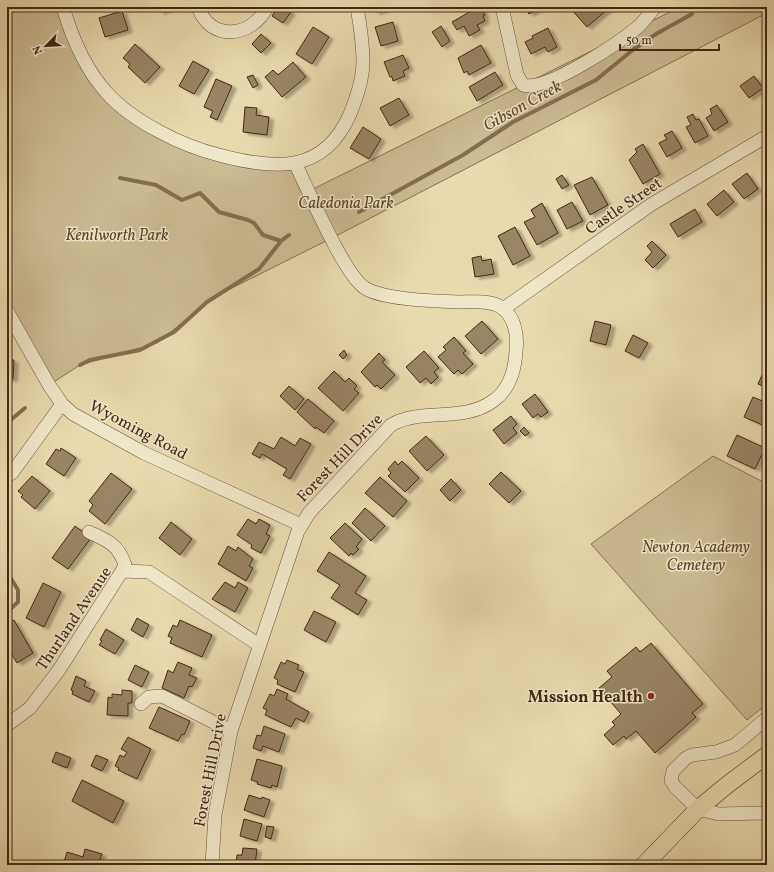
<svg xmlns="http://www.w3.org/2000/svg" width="774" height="872" font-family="Vollkorn,serif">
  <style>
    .green { fill: #cbbc92; stroke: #877253 }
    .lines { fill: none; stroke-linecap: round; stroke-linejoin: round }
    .stream { stroke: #846e50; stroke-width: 4 }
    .building { fill: #988563; stroke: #432814; filter: url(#shadow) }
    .minor-casing { stroke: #6c543a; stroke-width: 14 }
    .major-casing { stroke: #432814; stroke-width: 18 }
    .minor { stroke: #efe7c9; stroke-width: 13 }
    .major { stroke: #e7daac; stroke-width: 17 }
    .poi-dot { fill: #8f2418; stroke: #efe7c9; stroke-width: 1.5 }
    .labels { text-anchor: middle; stroke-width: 3; stroke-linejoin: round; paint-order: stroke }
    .park-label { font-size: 16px; font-style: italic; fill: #5e462d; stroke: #efe7c9 }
    .street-label { font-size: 16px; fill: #432814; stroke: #efe7c9 }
    .poi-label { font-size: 16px; font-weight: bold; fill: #432814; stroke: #efe7c9; text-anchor: end }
    .water-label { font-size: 17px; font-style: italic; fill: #634b32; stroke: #efe7c9 }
  </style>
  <defs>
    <filter id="shadow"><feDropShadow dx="4.5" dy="2.5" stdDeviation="1" flood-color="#0004"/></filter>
  </defs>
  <rect width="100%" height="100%" fill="#e7daac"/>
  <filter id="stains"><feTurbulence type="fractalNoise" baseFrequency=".005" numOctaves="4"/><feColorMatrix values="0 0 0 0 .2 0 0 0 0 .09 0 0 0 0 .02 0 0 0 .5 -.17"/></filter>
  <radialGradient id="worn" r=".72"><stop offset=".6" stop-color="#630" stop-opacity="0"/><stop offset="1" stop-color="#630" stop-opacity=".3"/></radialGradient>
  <!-- green -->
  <path class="green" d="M7,7H63L107,93L196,149L295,163L309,191L680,7H767V13L332,238L216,296L157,343L80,365L49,385L7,311Z
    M713,456L767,484V704L747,720L591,544Z"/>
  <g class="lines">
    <!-- stream -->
    <path class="stream" d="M120,178L156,185L182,200L200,193L219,212L248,220L254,223L263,235L281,241
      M359,212L463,155L513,122L596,80L634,49L656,34L692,14
      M80,365L90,360L140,350L174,332L207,302L259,269L281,241L289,235
      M7,423L25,408
      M7,514V525
      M7,572L18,590V602L7,612"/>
  </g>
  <!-- building -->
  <path class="building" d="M158,7H172L160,12Z
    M278,7H284L291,12L283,23L272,16Z
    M374,7H389L376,12Z
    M478,7H480L485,15L483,16L485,21L477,25L480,30L469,36L464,26L457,30L452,22Z
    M525,7H541L529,14Z
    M574,7H608L609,8L587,27L571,9Z
    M122,11L128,30L105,37L99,18Z
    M393,22L398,41L381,46L375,27Z
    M441,26L450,41L442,47L432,32Z
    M313,27L329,37L312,64L296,54Z
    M548,28L557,47L548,52L545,47L531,54L525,42L533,38L532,36Z
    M261,34L271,43L261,53L252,44Z
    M135,44L160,67L145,83L128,67L130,64L123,58Z
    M481,45L491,63L469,75L467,71L464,73L458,58Z
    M403,55L409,68L403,71L405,76L393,81L392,77H390L384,62Z
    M193,61L209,70L194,94L179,86Z
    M293,62L306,77L282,97L265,77L273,70L278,75Z
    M495,72L503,85L477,101L469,87Z
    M253,75L258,85L253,88L247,77Z
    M754,76L763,88L749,98L740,86Z
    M216,79L232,86L217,120L210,117L213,111L204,107Z
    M399,98L409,115L390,126L380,108Z
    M717,105L728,122L714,131L706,118L712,114L710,109Z
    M245,107L257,108L256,115L269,117L267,135L243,132Z
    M693,114L696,120L699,119L708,136L695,143L686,127L691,125L687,117Z
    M363,127L381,139L369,159L350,148Z
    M672,131L682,148L667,157L659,143L667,139L664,135Z
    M643,144L660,174L643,184L629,160L637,152L635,149Z
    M747,173L758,189L744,199L732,184Z
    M562,175L569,185L562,189L556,179Z
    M592,177L608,205L590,215L574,185Z
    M724,190L734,202L717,216L707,204Z
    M572,202L583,221L567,229L557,210Z
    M542,203L558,233L537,245L524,222L535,217L531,210Z
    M695,209L702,222L678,237L670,224Z
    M515,227L530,256L513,265L498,236Z
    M652,241L666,255L653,268L645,260L652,252L647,246Z
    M481,256L482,261L491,259L494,274L475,277L472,258Z
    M482,321L498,339L481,354L465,336Z
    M595,321L611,325L606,345L590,341Z
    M633,335L648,343L639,358L625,351Z
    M454,337L466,351L463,353L473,364L462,374L458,370L454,374L438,357L446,350L443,347Z
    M344,350L347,355L343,359L339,355Z
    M424,351L439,368L434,372L438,377L431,384L426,378L420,383L406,367Z
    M379,353L385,360L382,362L395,375L381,389L377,385L375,387L361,372Z
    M7,360H14L13,379H7Z
    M767,364V388L758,384Z
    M334,371L345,382L349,378L357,386L354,389L359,393L343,411L318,388Z
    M289,386L304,399L295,410L280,396Z
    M535,394L548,412L541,417L538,414L533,418L522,404Z
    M753,397L767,403V427L744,417Z
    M308,399L334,421L324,433L316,427L315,429L297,412Z
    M511,416L517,424L513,428L517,433L504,444L493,430Z
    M524,427L529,433L525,436L520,431Z
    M737,435L765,448L755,469L727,456Z
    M426,436L444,455L427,471L409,451Z
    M281,437L295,446L300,438L311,444L290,479L283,475L287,469L262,454L260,458L252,454L259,442L274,449Z
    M61,448L76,458L64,476L46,464L56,449L60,451Z
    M395,461L398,465L402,461L419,478L405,492L388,476L391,473L388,469Z
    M501,472L521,491L509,503L489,484Z
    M111,473L132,489L105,524L89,511L93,505L89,501Z
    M32,476L50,491L35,509L21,497L23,495L18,491Z
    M380,477L407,501L393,517L365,493Z
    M451,479L461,490L450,501L440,490Z
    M365,508L385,526L371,541L352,523Z
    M248,519L256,524L259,519L270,525L266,534L270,536L261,553L251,548L252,545L237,535Z
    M171,522L192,539L180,555L159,538Z
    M345,523L362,539L356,547L359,549L353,555L351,553L349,556L330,538Z
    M75,526L91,538L68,569L52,558Z
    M228,546L236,551L238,547L253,559L249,566L253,568L246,581L218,564Z
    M329,552L366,576L355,593L367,600L358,615L331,598L340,585L317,571Z
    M225,582L235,588L238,582L248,588L235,612L212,599Z
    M43,583L61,592L44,627L26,618Z
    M314,611L336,622L326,642L304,630Z
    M137,618L149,625L143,637L131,630Z
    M14,620L33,653L17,663L7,647V624Z
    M180,620L212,635L202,657L170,643L172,638L168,636L173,625L177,627Z
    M106,629L124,640L115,654L99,645L102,641L100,640Z
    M651,643L703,704L692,713L696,717L655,753L636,731L626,739L624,736L613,745L604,735L615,725L612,722L621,714L599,688L612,677L607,671L636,647L640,652Z
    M287,660L299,665L297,669L304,672L295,692L277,684L278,680L274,678L281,662L285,664Z
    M178,662L192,668L189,675L197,678L192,687L189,686L184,698L162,688L168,670L173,673Z
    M135,665L149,672L142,687L128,680Z
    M76,676L86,681L84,686L95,691L89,702L72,694L73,691L71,690Z
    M277,689L288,694L286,699L309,712L304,722L296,718L291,727L265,715L267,710L263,708L270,694L274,696Z
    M122,690L132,691V703H128V716L107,715L108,697L112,698V694L122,695Z
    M159,707L190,721L184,735L182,734L178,741L149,728Z
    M264,726L285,734L279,752L263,746L261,751L253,748L257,735L261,736Z
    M128,737L151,749L137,779L118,770L119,768L115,766L120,755L124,757L127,752L121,749Z
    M56,752L71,758L67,768L52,762Z
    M96,755L108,760L102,771L91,766Z
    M257,759L282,766L277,787L272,785L271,788L257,784L258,782L251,780Z
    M82,780L124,801L113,823L72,801Z
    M249,795L261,799L262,797L270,800L264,817L244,810Z
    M244,819L262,824L257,841L240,836Z
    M267,826L274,827L271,839L265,837Z
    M243,848L257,849L255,865H236L237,855H242Z
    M85,849L102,854L98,865H63L67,852L83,857Z"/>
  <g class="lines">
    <defs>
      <path id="minor" d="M63,7C72,38 85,69 107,93C132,121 182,146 219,155C275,170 324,174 350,114C357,97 363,79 363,61C363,43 360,25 357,7
        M198,7C210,42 252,38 267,7
        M502,7L517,75L523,85C547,92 620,42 639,26C645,20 650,13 655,7
        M503,309L652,204L767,136
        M7,311L49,385L62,404L73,414L144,453L301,525
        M7,476L12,473L62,404
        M89,532C108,541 118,544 125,565L122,571
        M141,704L149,697L162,696L231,731
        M767,718L735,745L716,752L692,755L686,758L673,771L671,780L675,787L698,809L719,814L767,813
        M7,725L30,708L59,670L122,571L149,572L259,645
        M212,865L215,815L231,731L298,531L309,513L391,425C422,407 463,423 493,401C509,390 515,370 516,351C518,335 515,315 499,306C488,300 472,302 460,302C437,301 384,300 365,288C344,275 308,189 295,163"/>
      <path id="major" d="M644,865L698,809L727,785L767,755"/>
    </defs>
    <!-- minor casing -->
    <use href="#minor" class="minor-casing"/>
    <!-- major casing -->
    <use href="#major" class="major-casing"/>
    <!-- minor -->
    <use href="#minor" class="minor"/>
    <!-- major -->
    <use href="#major" class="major"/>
  </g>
  <!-- markers -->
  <circle class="poi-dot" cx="651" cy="696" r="4"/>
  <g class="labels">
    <!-- park labels -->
    <g class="park-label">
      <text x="346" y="208">Caledonia Park</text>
      <text x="117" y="240">Kenilworth Park</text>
      <text x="696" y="552">Newton Academy<tspan x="696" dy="18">Cemetery</tspan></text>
    </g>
    <!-- street labels -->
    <g class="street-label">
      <text transform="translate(623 205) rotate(-34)" y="6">Castle Street</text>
      <text transform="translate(139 429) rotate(28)" y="6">Wyoming Road</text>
      <text transform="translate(339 457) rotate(-46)" y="6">Forest Hill Drive</text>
      <text transform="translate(73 618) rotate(-56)" y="6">Thurland Avenue</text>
      <text transform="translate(209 770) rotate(-79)" y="6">Forest Hill Drive</text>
    </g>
    <!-- poi labels -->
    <g class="poi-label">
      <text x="643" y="702">Mission Health</text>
    </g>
    <!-- water labels -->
    <g class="water-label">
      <text transform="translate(522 105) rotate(-29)" y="6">Gibson Creek</text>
    </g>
  </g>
  <!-- margin -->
  <rect width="774" height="872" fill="none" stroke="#e7daac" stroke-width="24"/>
  <rect x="8" y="8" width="758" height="856" fill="none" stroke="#432814" stroke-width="2"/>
  <rect x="12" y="12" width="750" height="848" fill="none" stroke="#432814"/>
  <!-- north arrow -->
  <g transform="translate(46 46) rotate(245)" stroke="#efe7c9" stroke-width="3" paint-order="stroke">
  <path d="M0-3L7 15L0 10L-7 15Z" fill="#432814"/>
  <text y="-6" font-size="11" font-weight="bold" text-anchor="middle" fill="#432814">N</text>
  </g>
  <!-- scale -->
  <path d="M620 44v6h99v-6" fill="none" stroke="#432814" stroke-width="2"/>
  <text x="626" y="44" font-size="12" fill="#432814" stroke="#efe7c9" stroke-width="3" paint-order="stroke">50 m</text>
  <rect width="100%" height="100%" filter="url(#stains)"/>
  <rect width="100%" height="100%" fill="url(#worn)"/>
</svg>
